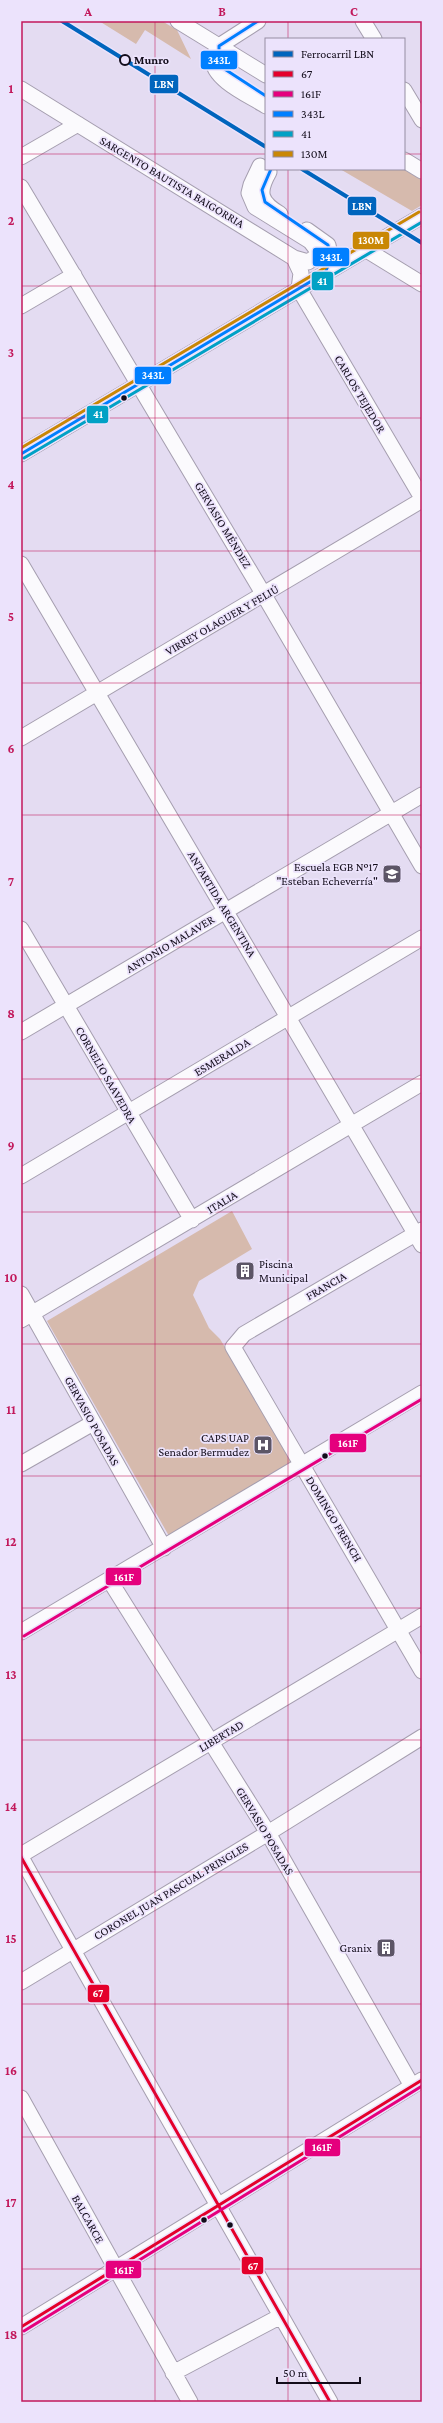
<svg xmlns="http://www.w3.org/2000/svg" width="443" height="2423" font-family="'Crimson Pro',serif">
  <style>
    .green { fill: #d6baad }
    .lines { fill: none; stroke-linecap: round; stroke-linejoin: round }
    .minor-casing { stroke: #a59eaf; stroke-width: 17 }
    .minor { stroke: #fbfafd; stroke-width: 15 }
    .bus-1-casing { stroke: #ece3fc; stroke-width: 6 }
    .bus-2-casing { stroke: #ece3fc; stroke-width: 6 }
    .bus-3-casing { stroke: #ece3fc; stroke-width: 6 }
    .bus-4-casing { stroke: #ece3fc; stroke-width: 6 }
    .bus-5-casing { stroke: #ece3fc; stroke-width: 6 }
    .bus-1 { stroke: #e4002b; stroke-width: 3 }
    .bus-2 { stroke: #e5007d; stroke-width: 3 }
    .bus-3 { stroke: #007fff; stroke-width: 3 }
    .bus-4 { stroke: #01a1c5; stroke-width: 3 }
    .bus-5 { stroke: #c98705; stroke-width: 3 }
    .rail-1-casing { stroke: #ece3fc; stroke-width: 7 }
    .rail-1 { stroke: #0065bd; stroke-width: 4 }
    .grid { fill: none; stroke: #c2185b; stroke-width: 1; stroke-opacity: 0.55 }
    .stop-dot { fill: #ece3fc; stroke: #120c1a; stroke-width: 2 }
    .bus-dot { fill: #120c1a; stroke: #ece3fc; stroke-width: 1.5 }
    .labels { text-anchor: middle; stroke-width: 3.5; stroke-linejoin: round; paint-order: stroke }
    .stop-label { font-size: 12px; font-weight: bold; fill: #120c1a; stroke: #ece3fc; text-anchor: start }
    .street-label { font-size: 12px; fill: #120c1a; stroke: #ece3fc }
    .poi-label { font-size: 12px; fill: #120c1a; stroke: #ece3fc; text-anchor: end }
    .line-badge { stroke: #ece3fc; stroke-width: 1.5 }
    .badge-label { font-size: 11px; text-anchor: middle; font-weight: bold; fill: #fff }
    .neatline { fill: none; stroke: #c2185b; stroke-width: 1.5 }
    .grid-label { font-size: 13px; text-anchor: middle; font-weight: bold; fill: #c2185b }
  </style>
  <rect width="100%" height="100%" fill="#e4dcf2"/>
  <!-- green -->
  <path class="green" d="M99,21H162L177,30L191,59L145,30L136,44Z
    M340,169H403L422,180V205L412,211Z
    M232,1211L252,1249L199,1281L193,1295L209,1328L220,1339L294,1462L169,1536L47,1321Z"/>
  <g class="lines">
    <defs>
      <path id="minor" d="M178,21L266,75
        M363,21L374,39
        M219,46C217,50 213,56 213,60C213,80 251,96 266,106
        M219,46L258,21
        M21,89L294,258L301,273L299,289
        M404,90L422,120
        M21,157L78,124
        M404,160L422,171
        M260,166L251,185L249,193L255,207L310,241L317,250V256L308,262L294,258
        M269,172C257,193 260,202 280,214
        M21,187L264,595L422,866
        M307,230L328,245L331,259L325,273
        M365,249L422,284
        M299,289L422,498
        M21,306L74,275
        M21,454L422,216
        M21,564L422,1245
        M21,738L422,500
        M21,929L192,1220
        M21,1032L422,795
        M21,1176L422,938
        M422,1230L244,1334L233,1347L422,1671
        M21,1294L164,1548
        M21,1320L422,1083
        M21,1464L93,1423
        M110,1581L268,1833L412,2086
        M21,1632L422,1393
        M21,1855L422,1616
        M21,1857C122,2040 227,2220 330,2402
        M21,1982L268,1833L422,1737
        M21,2098L190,2402
        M21,2327L422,2080
        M173,2373L281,2316"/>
    </defs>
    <!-- minor casing -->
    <use href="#minor" class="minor-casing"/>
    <!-- minor -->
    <use href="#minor" class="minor"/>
    <defs>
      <path id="bus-1" d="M21,1857L330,2402
        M21,2327L422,2080"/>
      <path id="bus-2" d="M24,1636L422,1399
        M24,2331L422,2086"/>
      <path id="bus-3" d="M258,21L219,46V61L223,68L266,96
        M21,454L325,273L331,259L328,245L265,202L262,190L271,169"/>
      <path id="bus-4" d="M24,458L422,222"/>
      <path id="bus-5" d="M21,448L419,212"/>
    </defs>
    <!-- bus-1 casing -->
    <use href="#bus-1" class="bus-1-casing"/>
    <!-- bus-2 casing -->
    <use href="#bus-2" class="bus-2-casing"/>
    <!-- bus-3 casing -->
    <use href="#bus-3" class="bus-3-casing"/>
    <!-- bus-4 casing -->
    <use href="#bus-4" class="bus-4-casing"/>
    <!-- bus-5 casing -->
    <use href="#bus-5" class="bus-5-casing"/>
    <!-- bus-1 -->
    <use href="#bus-1" class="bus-1"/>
    <!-- bus-2 -->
    <use href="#bus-2" class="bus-2"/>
    <!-- bus-3 -->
    <use href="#bus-3" class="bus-3"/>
    <!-- bus-4 -->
    <use href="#bus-4" class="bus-4"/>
    <!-- bus-5 -->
    <use href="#bus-5" class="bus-5"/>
    <defs>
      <path id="rail-1" d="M62,21L266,147
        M302,169L422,243"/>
    </defs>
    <!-- rail-1 casing -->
    <use href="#rail-1" class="rail-1-casing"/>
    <!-- rail-1 -->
    <use href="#rail-1" class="rail-1"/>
  </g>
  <!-- grid -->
  <path class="grid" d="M155,21V2402M288,21V39M21,154H266M404,154H422M288,169V2402M21,286H422M21,418H422M21,551H422M21,683H422M21,815H422M21,947H422M21,1079H422M21,1212H422M21,1344H422M21,1476H422M21,1608H422M21,1740H422M21,1872H422M21,2004H422M21,2137H422M21,2269H422"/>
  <!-- icons -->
  <defs>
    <symbol id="school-square" viewBox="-11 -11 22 22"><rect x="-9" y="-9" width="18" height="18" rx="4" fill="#5c5566" stroke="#ece3fc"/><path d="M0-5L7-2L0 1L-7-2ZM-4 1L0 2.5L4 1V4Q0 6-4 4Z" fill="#fff"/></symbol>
    <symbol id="building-square" viewBox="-11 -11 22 22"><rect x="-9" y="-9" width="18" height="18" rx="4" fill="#5c5566" stroke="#ece3fc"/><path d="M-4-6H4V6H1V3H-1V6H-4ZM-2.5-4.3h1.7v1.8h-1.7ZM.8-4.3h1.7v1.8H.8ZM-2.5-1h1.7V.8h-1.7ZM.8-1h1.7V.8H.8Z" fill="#fff"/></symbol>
    <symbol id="hospital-square" viewBox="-11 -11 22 22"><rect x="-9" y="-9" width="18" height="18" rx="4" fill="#5c5566" stroke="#ece3fc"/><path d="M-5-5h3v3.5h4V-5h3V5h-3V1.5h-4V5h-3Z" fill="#fff"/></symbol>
  </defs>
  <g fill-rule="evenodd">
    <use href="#school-square" x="381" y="863" width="22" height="22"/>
    <use href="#building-square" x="234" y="1260" width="22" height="22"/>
    <use href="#hospital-square" x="252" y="1434" width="22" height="22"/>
    <use href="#building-square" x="375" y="1937" width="22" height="22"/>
  </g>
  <!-- markers -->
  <circle class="stop-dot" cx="125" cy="60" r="5"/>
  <g class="bus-dot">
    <circle cx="124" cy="398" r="3.5"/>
    <circle cx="325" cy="1456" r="3.5"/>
    <circle cx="204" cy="2220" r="3.5"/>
    <circle cx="230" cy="2225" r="3.5"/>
  </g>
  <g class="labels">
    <!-- stop labels -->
    <g class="stop-label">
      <text x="134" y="64">Munro</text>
    </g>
    <!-- street labels -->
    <g class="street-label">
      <text transform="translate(172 182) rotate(31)" y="4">SARGENTO BAUTISTA BAIGORRIA</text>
      <text transform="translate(360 394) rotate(59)" y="4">CARLOS TEJEDOR</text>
      <text transform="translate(223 525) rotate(59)" y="4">GERVASIO MÉNDEZ</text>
      <text transform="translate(222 620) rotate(-30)" y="4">VIRREY OLAGUER Y FELIÚ</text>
      <text transform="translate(222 904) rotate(59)" y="4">ANTARTIDA ARGENTINA</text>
      <text transform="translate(170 944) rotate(-31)" y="4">ANTONIO MALAVER</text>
      <text transform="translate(222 1057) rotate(-31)" y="4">ESMERALDA</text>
      <text transform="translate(106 1075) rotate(60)" y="4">CORNELIO SAAVEDRA</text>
      <text transform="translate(222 1202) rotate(-31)" y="4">ITALIA</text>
      <text transform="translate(326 1286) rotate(-30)" y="4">FRANCIA</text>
      <text transform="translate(92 1421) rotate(61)" y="4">GERVASIO POSADAS</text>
      <text transform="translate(334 1519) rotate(59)" y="4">DOMINGO FRENCH</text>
      <text transform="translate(221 1736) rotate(-31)" y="4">LIBERTAD</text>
      <text transform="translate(265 1831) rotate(59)" y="4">GERVASIO POSADAS</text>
      <text transform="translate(171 1891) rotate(-31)" y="4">CORONEL JUAN PASCUAL PRINGLES</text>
      <text transform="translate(88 2219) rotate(61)" y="4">BALCARCE</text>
    </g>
    <!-- poi labels -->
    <g class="poi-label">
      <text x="378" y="871">Escuela EGB Nº17<tspan x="378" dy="14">"Esteban Echeverría"</tspan></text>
      <text x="259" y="1268" text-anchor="start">Piscina<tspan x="259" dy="14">Municipal</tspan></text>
      <text x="249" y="1442">CAPS UAP<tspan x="249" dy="14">Senador Bermudez</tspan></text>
      <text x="372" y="1952">Granix</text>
    </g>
  </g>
  <g class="line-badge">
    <rect x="200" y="50" width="38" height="20" rx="4" fill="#007fff"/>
    <rect x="149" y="74" width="30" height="20" rx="4" fill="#0065bd"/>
    <rect x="347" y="196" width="30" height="20" rx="4" fill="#0065bd"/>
    <rect x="352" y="231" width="38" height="19" rx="4" fill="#c98705"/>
    <rect x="312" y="247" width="38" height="20" rx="4" fill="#007fff"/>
    <rect x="311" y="271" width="23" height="20" rx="4" fill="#01a1c5"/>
    <rect x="134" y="366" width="38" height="19" rx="4" fill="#007fff"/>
    <rect x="86" y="405" width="23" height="19" rx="4" fill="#01a1c5"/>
    <rect x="329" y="1433" width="38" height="20" rx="4" fill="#e5007d"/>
    <rect x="105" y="1567" width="37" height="19" rx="4" fill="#e5007d"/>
    <rect x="87" y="1984" width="23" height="19" rx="4" fill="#e4002b"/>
    <rect x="304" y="2138" width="37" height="19" rx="4" fill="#e5007d"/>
    <rect x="241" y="2256" width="23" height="19" rx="4" fill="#e4002b"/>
    <rect x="105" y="2260" width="37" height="19" rx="4" fill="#e5007d"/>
  </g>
  <g class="badge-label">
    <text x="219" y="64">343L</text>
    <text x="164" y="88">LBN</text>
    <text x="362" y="210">LBN</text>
    <text x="371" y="244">130M</text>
    <text x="331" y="261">343L</text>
    <text x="322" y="285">41</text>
    <text x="153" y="379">343L</text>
    <text x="98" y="418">41</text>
    <text x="348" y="1447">161F</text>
    <text x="124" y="1581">161F</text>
    <text x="98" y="1997">67</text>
    <text x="322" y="2151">161F</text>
    <text x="253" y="2270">67</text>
    <text x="124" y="2274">161F</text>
  </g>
  <!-- border -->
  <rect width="443" height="2423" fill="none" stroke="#ece3fc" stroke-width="44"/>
  <!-- legend -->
  <rect x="265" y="38" width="140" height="132" fill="#ece3fc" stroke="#958da2"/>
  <rect x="273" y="51" width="20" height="6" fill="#0065bd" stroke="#958da2"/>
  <text x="301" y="58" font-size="12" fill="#120c1a">Ferrocarril LBN</text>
  <rect x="273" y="71" width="20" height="6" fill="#e4002b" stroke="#958da2"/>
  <text x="301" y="78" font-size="12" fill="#120c1a">67</text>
  <rect x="273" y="91" width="20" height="6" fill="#e5007d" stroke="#958da2"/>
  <text x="301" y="98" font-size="12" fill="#120c1a">161F</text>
  <rect x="273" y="111" width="20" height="6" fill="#007fff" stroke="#958da2"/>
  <text x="301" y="118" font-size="12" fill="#120c1a">343L</text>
  <rect x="273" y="131" width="20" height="6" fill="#01a1c5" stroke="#958da2"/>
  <text x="301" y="138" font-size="12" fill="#120c1a">41</text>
  <rect x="273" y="151" width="20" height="6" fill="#c98705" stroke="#958da2"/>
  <text x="301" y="158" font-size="12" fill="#120c1a">130M</text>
  <!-- scale -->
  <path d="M277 2377v6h83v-6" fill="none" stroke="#120c1a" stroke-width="2"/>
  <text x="283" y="2377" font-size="12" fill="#120c1a" stroke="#ece3fc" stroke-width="3" paint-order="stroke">50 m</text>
  <rect x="22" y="22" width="399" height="2379" class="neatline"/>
  <g class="grid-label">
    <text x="88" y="16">A</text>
    <text x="222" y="16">B</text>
    <text x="354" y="16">C</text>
    <text x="11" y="93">1</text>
    <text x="11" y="225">2</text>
    <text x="11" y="357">3</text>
    <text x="11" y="489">4</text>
    <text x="11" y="621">5</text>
    <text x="11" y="753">6</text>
    <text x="11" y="886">7</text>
    <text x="11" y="1018">8</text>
    <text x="11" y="1150">9</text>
    <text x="11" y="1282">10</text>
    <text x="11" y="1414">11</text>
    <text x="11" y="1546">12</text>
    <text x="11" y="1679">13</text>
    <text x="11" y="1811">14</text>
    <text x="11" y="1943">15</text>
    <text x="11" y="2075">16</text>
    <text x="11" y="2207">17</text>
    <text x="11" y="2339">18</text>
  </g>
</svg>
